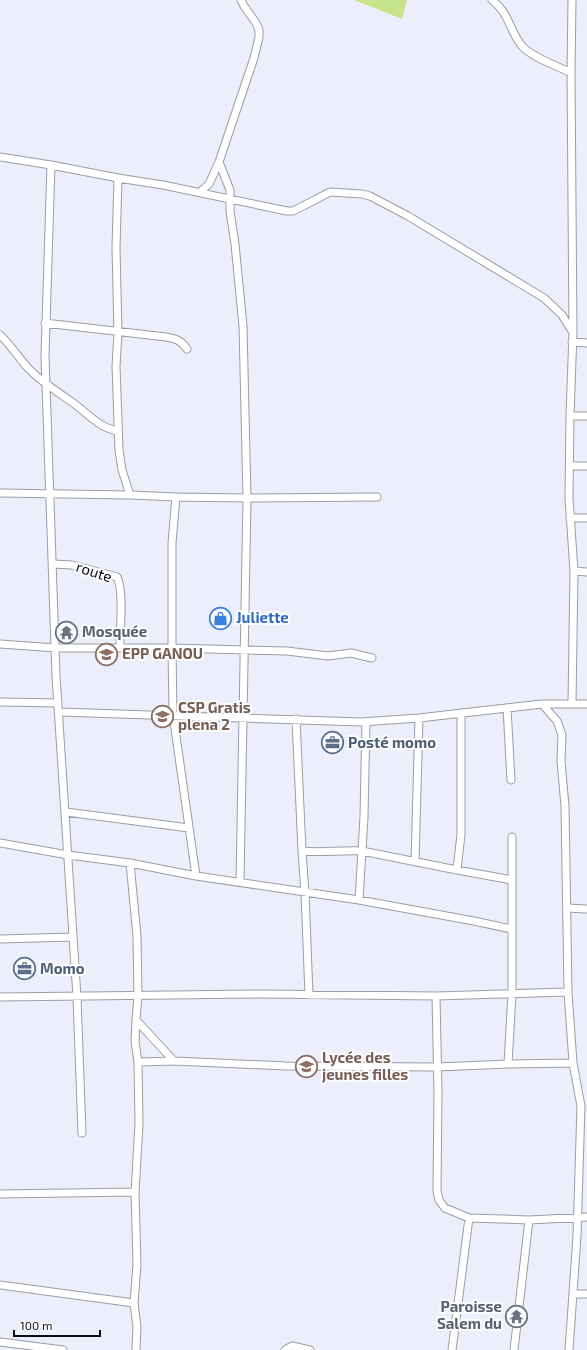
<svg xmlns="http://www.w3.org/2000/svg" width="587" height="1350" font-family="'Exo 2',sans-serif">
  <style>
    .green { fill: #c7e48a }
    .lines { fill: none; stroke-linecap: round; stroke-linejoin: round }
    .minor-casing { stroke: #9a9da7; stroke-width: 9 }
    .minor { stroke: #fff; stroke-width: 7 }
    .labels { text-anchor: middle; stroke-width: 4; stroke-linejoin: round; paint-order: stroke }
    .street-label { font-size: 15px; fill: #0c0d10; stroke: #fcfdff }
    .shop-label { font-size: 15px; font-weight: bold; fill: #366cbe; stroke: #fcfdff; text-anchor: start }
    .worship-label { font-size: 15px; font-weight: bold; fill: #5b616d; stroke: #fcfdff; text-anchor: start }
    .education-label { font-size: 15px; font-weight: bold; fill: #785e54; stroke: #fcfdff; text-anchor: start }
    .service-label { font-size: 15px; font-weight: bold; fill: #4e5e75; stroke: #fcfdff; text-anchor: start }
  </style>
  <rect width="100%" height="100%" fill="#eceffb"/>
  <!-- green -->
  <path class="green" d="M354,0H407L402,19Z"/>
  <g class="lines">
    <defs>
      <path id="minor" d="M492,0C510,14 509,30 522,46C531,57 558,66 571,73
        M0,157L51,165L45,356L56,676L77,997L82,1133
        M219,162L230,190V211L235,244L243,326L247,498L240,882
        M51,165L118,178L163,185L287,211H293L307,204L330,192L362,194L370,196L408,216L544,298L562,315L572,331
        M118,178L116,248L118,333L116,366L119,450L122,470L130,495
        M200,192L209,184L219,162L254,58L259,37V30L256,23L244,6L241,0
        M45,323L166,337C176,339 181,340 187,349
        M0,335C10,344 18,357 28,368C40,381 55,390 69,400C86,411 98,428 118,431
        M572,342L587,343
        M570,416H587
        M570,466H587
        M0,493L130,495L176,497L247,498L377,497
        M176,497L172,543V648L173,715L196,876
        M570,518H587
        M53,564L72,565L117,577C124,591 120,628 120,645
        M574,571L587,572
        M0,644L56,648H172L287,651L328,656L351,653L372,658
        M0,702L58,703
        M572,703L574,571L569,498L570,416L573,332L571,73L572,0
        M542,704L557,721L562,735L561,761L565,806L568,992L573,1063L581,1106L577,1236L569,1350
        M507,708L511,780
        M59,712L361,722L419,718L542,704H587
        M296,719L302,851L305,893L309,995
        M66,812L189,828
        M0,843L68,855L130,863L196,876L359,900L474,921L511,929
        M302,851C322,853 341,850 362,851L457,870L512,880
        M415,861L419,718
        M130,863L137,936L138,996L136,1020L174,1061
        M457,870L461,834V713
        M359,900L364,817L366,722
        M567,908L587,909
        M0,939L73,937
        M436,996L438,1092L437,1191L439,1200L445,1208L469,1218L529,1220L587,1217
        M0,997L264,994L436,996L568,992
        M138,1062L174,1061L286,1066L437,1067L508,1064L573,1063
        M508,1064L512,994V837
        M135,1192L137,1265L134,1303L137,1327L136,1350
        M0,1194L135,1192L139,1124L138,1062L135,1041L136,1020
        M0,1285L134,1303
        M573,1294H587
        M0,1342L63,1350
        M285,1350L292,1346L310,1350
        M452,1350L469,1218
        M514,1350L529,1220"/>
    </defs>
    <!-- minor casing -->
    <use href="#minor" class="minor-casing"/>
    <!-- minor -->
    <use href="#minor" class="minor"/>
  </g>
  <!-- icons -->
  <defs>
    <symbol id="shop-ring" viewBox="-11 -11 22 22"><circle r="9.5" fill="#fcfdff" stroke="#3f7fe0" stroke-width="1.5"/><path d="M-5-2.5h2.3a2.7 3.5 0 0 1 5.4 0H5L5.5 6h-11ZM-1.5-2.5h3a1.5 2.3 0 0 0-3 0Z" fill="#3f7fe0"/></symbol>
    <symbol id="temple-ring" viewBox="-11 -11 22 22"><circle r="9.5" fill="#fcfdff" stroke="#6b7280" stroke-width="1.5"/><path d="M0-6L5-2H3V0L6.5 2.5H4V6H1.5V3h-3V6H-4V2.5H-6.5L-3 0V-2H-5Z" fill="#6b7280"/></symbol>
    <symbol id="school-ring" viewBox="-11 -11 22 22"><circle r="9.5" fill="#fcfdff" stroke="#8d6e63" stroke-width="1.5"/><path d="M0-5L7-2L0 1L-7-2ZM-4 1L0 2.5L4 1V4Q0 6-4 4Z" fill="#8d6e63"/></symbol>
    <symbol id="office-ring" viewBox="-11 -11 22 22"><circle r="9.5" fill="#fcfdff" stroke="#5c6f8a" stroke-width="1.5"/><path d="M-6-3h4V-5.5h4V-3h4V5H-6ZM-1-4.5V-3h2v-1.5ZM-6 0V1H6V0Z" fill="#5c6f8a"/></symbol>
  </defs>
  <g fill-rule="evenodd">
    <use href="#shop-ring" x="208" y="606" width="25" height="25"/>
    <use href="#temple-ring" x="54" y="620" width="25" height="25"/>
    <use href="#school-ring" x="94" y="642" width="25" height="25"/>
    <use href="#school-ring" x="150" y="704" width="25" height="25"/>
    <use href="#office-ring" x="320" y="730" width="25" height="25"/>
    <use href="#office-ring" x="12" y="956" width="25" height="25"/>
    <use href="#school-ring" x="294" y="1054" width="25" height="25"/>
    <use href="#temple-ring" x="504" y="1304" width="25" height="25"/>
  </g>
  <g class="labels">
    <!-- street labels -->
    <g class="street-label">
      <text transform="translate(94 572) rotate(18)" y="5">route</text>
    </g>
    <!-- shop labels -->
    <g class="shop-label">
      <text x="236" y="623">Juliette</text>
    </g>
    <!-- worship labels -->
    <g class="worship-label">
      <text x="82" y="637">Mosquée</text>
      <text x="502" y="1312" text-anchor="end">Paroisse<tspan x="502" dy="17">Salem du</tspan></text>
    </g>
    <!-- education labels -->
    <g class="education-label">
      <text x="122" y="659">EPP GANOU</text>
      <text x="178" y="713">CSP Gratis<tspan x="178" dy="17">plena 2</tspan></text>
      <text x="322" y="1063">Lycée des<tspan x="322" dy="17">jeunes filles</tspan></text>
    </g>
    <!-- service labels -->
    <g class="service-label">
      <text x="348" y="748">Posté momo</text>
      <text x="40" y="974">Momo</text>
    </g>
  </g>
  <!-- scale -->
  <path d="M14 1330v6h86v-6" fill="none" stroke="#0c0d10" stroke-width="2"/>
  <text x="20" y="1330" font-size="12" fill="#0c0d10" stroke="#fcfdff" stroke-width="3" paint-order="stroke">100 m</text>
</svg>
